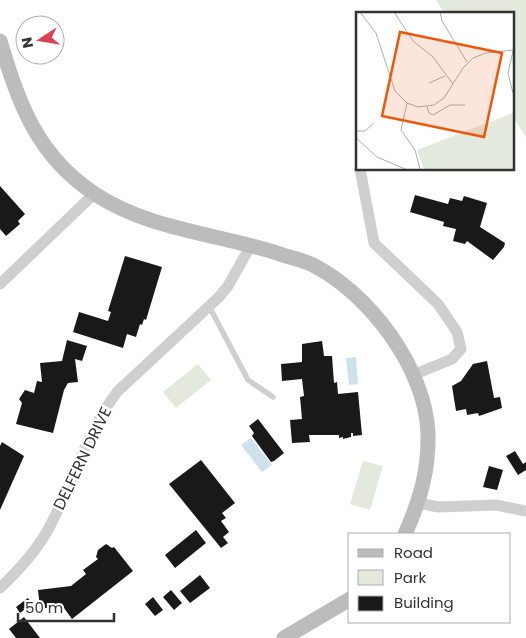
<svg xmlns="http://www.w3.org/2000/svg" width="526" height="638" font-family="Poppins,sans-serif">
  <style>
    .green { fill: #e3e9dc }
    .water { fill: #cde2ea }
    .building { fill: #191919 }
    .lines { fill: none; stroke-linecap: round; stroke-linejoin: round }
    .lane { stroke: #cfcfcf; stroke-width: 5.5 }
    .street { stroke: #cfcfcf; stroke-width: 11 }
    .secondary { stroke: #bcbcbc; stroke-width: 15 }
    .labels { text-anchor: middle; stroke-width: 5; stroke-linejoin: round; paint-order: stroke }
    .street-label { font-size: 16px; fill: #323232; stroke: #fff }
    .inset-road { fill: none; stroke: #adadad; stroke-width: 1 }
    .view { fill: #e8590c; fill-opacity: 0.15; stroke: #e8590c; stroke-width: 2.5 }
    .inset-edge { fill: none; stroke: #323232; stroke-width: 2.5 }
  </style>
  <rect width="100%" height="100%" fill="#fff"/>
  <!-- green -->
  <path class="green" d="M436,0H526V137L512,116V14H445Z
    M198,364L211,380L176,408L163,392Z
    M363,461L383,466L370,510L350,504Z"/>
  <!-- water -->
  <path class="water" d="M356,357L358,384L349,385L346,358Z
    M251,438L272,465L262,472L241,445Z"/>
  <!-- building -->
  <path class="building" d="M0,186L25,214L18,221L20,224L6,236L0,229Z
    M415,195L448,204L450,198L462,201L464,196L487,203L480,227L505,243L504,247L493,260L467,241L465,244L453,241L456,229L443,226L444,222L410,212Z
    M125,256L162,267L146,320L144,319L142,325L140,324L136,337L127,334L123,348L73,332L79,312L108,321L111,312L108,311Z
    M67,340L87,346L82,361L75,359L78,382L68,383L64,390L53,433L16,424L22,403L19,399L25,390L34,393L37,381L42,382L40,363L62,361Z
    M322,341L324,356H332L334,383L337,382L338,394L358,392L362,435L353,436V433H351V437L343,439V437L339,438V435H309L310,442L292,443L290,420L302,419L300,397L304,396L302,379L282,381L281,364L302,362V344Z
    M487,361L494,398L500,397L502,408L479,416L478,413L467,415L466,409L456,411L452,386L461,381L473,364Z
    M258,419L284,453L274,461L271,462L252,436L254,433L249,426Z
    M2,442L24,456L0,510V446Z
    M515,451L523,464L526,462V470L518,475L506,456Z
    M201,460L235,503L222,513L226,518L221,521L229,532L223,537L228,543L221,548L169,484Z
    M489,466L503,470L497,490L483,487Z
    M196,530L206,543L175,568L165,555Z
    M106,544L112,548L114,547L133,571L72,619L64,608H40L38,590L71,586L86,574L83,570L98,559L96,557L98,550Z
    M200,575L210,588L190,603L180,591Z
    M171,590L182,603L174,610L163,597Z
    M153,597L163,610L155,616L145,604Z
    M28,598L32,604L20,613L16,607Z
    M24,617L40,638H16L9,629Z"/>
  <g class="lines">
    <!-- lane -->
    <path class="lane" d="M209,306L248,380L273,397"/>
    <!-- street -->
    <path class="street" d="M360,169L374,243L438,304L457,332L461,349L452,359L413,375
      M0,284L94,194
      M419,503L438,507L496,505L526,511
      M0,588C18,571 37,550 49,528C74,481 84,435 118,391L219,297L228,286L251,245"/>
    <!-- secondary -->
    <path class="secondary" d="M0,41C19,104 37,156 95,194C149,230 220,234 280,254C291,258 303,260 313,265C370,294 425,368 428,433C429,470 420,501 405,534
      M284,638L350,599"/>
  </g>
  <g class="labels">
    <!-- street labels -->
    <g class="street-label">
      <text transform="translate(82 458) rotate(-64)" y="6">DELFERN DRIVE</text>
    </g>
  </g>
  <!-- overview -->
  <g transform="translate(356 12)">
    <rect width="158" height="158" fill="#fff"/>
    <path d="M157,101V157H68L61,138Z" fill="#e3e9dc"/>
    <path class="inset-road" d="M4,0L20,21L39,79L51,91L62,95L78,93L88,86L107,56L117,46L130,41L158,38M38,0L57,29L77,45L97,72M84,0L86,9L111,50M157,39L152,61L157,81M73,71L89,64M51,91L45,118L59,138L64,157M71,95L73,101L77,103L94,93H109M0,119H9L18,111M0,126L21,145L49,157"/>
    <path class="view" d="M44,20L146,41L128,125L26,104Z"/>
    <rect width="158" height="158" class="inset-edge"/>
  </g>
  <!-- legend -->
  <rect x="348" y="533" width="162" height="90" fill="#ffffff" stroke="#adadad"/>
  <rect x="358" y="549" width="25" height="8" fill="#bcbcbc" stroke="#adadad"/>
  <text x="394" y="558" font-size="15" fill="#323232">Road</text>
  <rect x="358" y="570" width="25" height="15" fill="#e3e9dc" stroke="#adadad"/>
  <text x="394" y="583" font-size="15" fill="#323232">Park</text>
  <rect x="358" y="596" width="25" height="15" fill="#191919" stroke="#adadad"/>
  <text x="394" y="608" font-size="15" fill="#323232">Building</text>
  <!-- north arrow -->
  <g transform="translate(40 40) rotate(258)"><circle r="24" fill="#ffffff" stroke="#adadad"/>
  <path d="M0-4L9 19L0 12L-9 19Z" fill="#dd415a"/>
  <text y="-8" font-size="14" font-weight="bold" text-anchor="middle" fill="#323232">N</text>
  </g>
  <!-- scale -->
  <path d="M18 613v8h96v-8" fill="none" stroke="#323232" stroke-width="2.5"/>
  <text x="25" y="613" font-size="15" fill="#323232" stroke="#ffffff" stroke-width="4" paint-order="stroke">50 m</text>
</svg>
